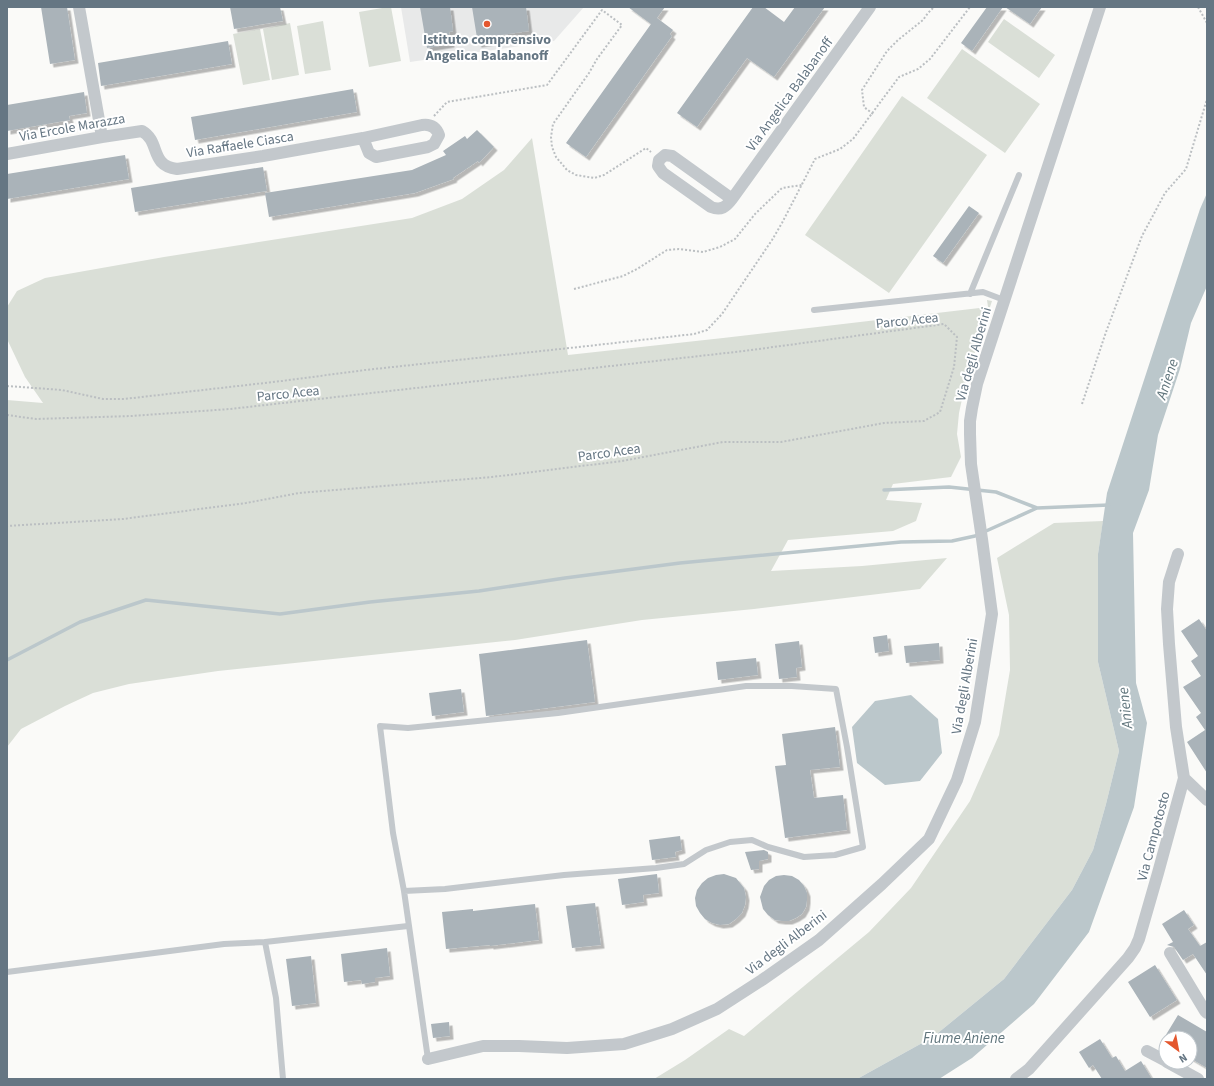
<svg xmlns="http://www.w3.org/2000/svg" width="1214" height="1086" font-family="'Source Sans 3',sans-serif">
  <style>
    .built { fill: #e8e9e9 }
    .green { fill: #dadfd7 }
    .water { fill: #bbc7cb }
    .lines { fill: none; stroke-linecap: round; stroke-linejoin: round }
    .stream { stroke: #bbc7cb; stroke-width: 3.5 }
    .building { fill: #aab3b9; filter: url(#shadow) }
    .path { stroke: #bbbfc2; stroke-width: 2; stroke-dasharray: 2 2; stroke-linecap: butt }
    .lane { stroke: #c3c8cc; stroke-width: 6 }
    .street { stroke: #c3c8cc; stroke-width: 12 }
    .poi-dot { fill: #e4572e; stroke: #fff; stroke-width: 1.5 }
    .labels { text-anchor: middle; stroke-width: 4; stroke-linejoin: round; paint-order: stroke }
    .poi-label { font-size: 14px; font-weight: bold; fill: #657683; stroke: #fff }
    .street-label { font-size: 14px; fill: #657683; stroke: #fff }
    .water-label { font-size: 15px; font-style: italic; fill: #60757c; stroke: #fff }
  </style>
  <defs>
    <filter id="shadow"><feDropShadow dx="3.5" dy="3.5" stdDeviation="0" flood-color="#0004"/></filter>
  </defs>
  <rect width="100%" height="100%" fill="#fafaf8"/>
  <!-- built -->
  <path class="built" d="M401,7H584L554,41L410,62Z"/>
  <!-- green -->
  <path class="green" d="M388,7H391L401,61L369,67L359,12Z
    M1004,19L1055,55L1039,78L988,42Z
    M323,21L331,70L305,74L297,26Z
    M290,23L299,75L272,80L263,29Z
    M260,29L270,80L243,85L233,34Z
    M962,49L1040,104L1005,153L927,98Z
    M902,96L987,155L889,293L805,235Z
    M532,138L568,355L723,338L988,307L987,300L992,301L967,376L959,413L957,434L961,457L951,477L893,484L886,500L922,503L916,521L893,531L788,540L771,571L862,566L947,558L920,589L754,609L642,620L515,640L218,671L129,684L93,693L65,706L21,729L7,747V400L43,403L25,377L7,339V307L17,291L45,278L164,257L412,218L462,199L504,170Z
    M1103,521L1098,554V662L1119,751L1106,804L1093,850L1072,890L1004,979L933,1037L857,1079H654L685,1060L729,1029L744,1036L869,932L911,888L970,801L999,735L1010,670L1009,615L997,558L1054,523Z"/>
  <!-- water -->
  <path class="water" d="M1207,193V286L1191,323L1180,369L1158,435L1149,490L1133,533L1136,683L1147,723L1134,807L1089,932L1034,1004L972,1058L939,1079H857L933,1037L1004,979L1072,890L1093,850L1106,804L1119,751L1098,662V554L1107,493L1200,209Z
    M911,695L938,719L942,753L920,781L885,785L857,763L852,727L875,701Z"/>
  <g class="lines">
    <!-- stream -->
    <path class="stream" d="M884,490L949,487L996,492L1037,508
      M7,660L80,622L146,600L280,614L370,602L479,591L565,578L680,563L901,542L952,541L975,536L1037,508L1109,505"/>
  </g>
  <!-- building -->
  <path class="building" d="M41,7H67L75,60L50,64Z
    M230,7H280L283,21L234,29Z
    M420,7H450L453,31L449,32L451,44L427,48Z
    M472,7H526L529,31L501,35L502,40L478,44Z
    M628,7H665L657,18L673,30L670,34L672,36L586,157L566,143L651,24Z
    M753,7H764L784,22L795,7H825L774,77L747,58L697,127L677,113Z
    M987,7H1003L972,51L961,43Z
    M1005,7H1042L1030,24Z
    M228,41L232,64L101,86L98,63Z
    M353,89L357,112L195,140L191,117Z
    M84,92L87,113L69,116L70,120L7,131V105Z
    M477,130L494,147L479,163L478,161L453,178L454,179L415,193L269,217L265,193L412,170L446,155L443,151L465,136L467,139Z
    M125,155L129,179L7,199V174Z
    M263,167L267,191L135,212L131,188Z
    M969,206L979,213L943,263L933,256Z
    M1199,619L1207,631V773L1187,742L1205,730L1196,717L1201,713L1183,687L1201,676L1191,661L1198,656L1181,631Z
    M887,635L889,651L875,653L873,637Z
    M587,640L595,702L486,716L479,654Z
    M799,641L802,667L796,668L797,677L779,679L775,644Z
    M939,643L940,660L906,663L904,646Z
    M756,658L758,675L718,680L716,662Z
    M461,689L464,712L432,716L429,693Z
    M835,727L840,767L810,770L814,798L843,795L847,830L785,838L775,766L786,765L782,734Z
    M680,836L682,850L675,852L676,857L652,860L649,840Z
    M764,850L768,852V859L759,861V869L751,870L745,852Z
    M657,874L659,893L643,895L644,902L622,905L618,879Z
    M724,874L736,878L744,888L746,897L745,905L742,913L736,919L729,924L720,925L712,923L705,919L700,913L696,906L695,898L697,890L702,883L708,878L716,875Z
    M784,875L792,876L799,880L804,886L807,893V900L806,907L802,914L796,918L789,921H782L775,920L768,915L763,909L760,897L764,886L769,880L776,876Z
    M595,903L601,945L572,948L566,906Z
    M535,904L539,940L490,946V945L446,949L442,912L473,909V911Z
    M1184,910L1194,925L1188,929L1200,946L1207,942V975L1193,954L1183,960L1174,947L1167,945L1173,942L1162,924Z
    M387,948L390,976L375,978V982L362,984L361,980L344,982L341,954Z
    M311,956L316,1003L292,1006L286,959Z
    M1155,965L1177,1000L1150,1017L1128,982Z
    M1178,1015L1207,1032V1068L1190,1058V1038H1164Z
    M449,1022L450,1036L433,1038L431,1024Z
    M1100,1039L1112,1058L1116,1056L1125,1071L1141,1061L1152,1079H1102L1093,1065L1089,1068L1079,1052Z"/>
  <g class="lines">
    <!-- path -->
    <path class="path" d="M1198,7L1207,23
      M873,114L864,107L862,90L887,51L898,40L923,20L928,13L934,7
      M434,116L447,102L547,85L602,10L622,25L597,59L589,73L553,124L551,137L552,147L556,157L567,170L576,175L594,178L604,175L646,148L651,152
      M574,289L623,276L637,269L667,250L679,249L703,252L720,247L735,239L755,214L782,188L802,185
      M7,386L62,390L103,399H124L282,381L365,370L588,346L694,334L707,330L722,314L772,240L782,223L815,159L840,149L853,139L899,77L918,69L930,59L970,7
      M1082,404L1106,332L1142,236L1165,193L1186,169L1207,99
      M7,415L36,419L131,416L230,409L744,351L944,324L957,337L954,367L940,412L924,421L884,423L781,442H723L622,461L492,477L299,493L246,503L123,519L7,526"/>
    <!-- lane -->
    <path class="lane" d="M970,294L1019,175
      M814,310L983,292L1004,300
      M404,891L445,889L564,875L656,868L684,864L706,850L730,842L752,840L768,847L804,857L835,855L863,847L847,747L836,689L792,686H746L558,713L408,728L380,726L393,833L404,891L428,1059
      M265,942L276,998L283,1079
      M7,972L224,944L265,942L408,926"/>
    <!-- street -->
    <path class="street" d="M79,7L102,137
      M7,154L102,137L142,131C161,142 149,165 177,169L263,156L363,138L422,125C430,124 436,127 439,135L434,144L428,147L376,157L369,153L363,138
      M732,199L672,156L665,155L659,160L658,166L663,173L711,207C721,211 726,207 732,199L870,7
      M1184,778L1207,800
      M1170,953L1205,1011L1207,1013
      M1147,1051L1166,1061
      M428,1059L483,1046H519L567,1048L624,1044L672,1029L717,1009L762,980L819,940L882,884L929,839L957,780L975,722L992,614L982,539L971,464L970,434V421L972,408L977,384L1100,7
      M1167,1062L1198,1079
      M1016,1079L1029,1069L1128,958L1135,948L1139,939L1158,873L1184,778L1176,727L1169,644L1167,609L1169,582L1178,554"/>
  </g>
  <!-- markers -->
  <circle class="poi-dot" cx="487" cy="24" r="4"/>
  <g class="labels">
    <!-- poi labels -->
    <g class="poi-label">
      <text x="487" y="44">Istituto comprensivo<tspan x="487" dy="16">Angelica Balabanoff</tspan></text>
    </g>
    <!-- street labels -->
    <g class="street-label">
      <text transform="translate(789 94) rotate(-54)" y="5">Via Angelica Balabanoff</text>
      <text transform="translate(72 127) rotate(-10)" y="5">Via Ercole Marazza</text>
      <text transform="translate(240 144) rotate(-9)" y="5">Via Raffaele Ciasca</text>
      <text transform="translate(907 320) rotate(-6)" y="5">Parco Acea</text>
      <text transform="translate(973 354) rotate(-74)" y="5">Via degli Alberini</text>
      <text transform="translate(288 393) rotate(-6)" y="5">Parco Acea</text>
      <text transform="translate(609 452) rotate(-8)" y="5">Parco Acea</text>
      <text transform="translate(964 686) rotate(-80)" y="5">Via degli Alberini</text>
      <text transform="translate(1153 836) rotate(-75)" y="5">Via Campotosto</text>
      <text transform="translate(786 942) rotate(-37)" y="5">Via degli Alberini</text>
    </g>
    <!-- water labels -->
    <g class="water-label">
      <text transform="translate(1167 379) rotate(-72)" y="5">Aniene</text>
      <text transform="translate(1125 708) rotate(-96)" y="5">Aniene</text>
      <text x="964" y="1043">Fiume Aniene</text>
    </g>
  </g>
  <!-- border -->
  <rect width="1214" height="1086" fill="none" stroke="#657683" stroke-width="16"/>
  <!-- north arrow -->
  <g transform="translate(1178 1050) rotate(148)"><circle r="19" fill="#ffffff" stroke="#c1c8cd"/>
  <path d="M0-3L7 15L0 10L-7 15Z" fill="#e4572e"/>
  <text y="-6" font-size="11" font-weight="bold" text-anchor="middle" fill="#657683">N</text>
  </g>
</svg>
